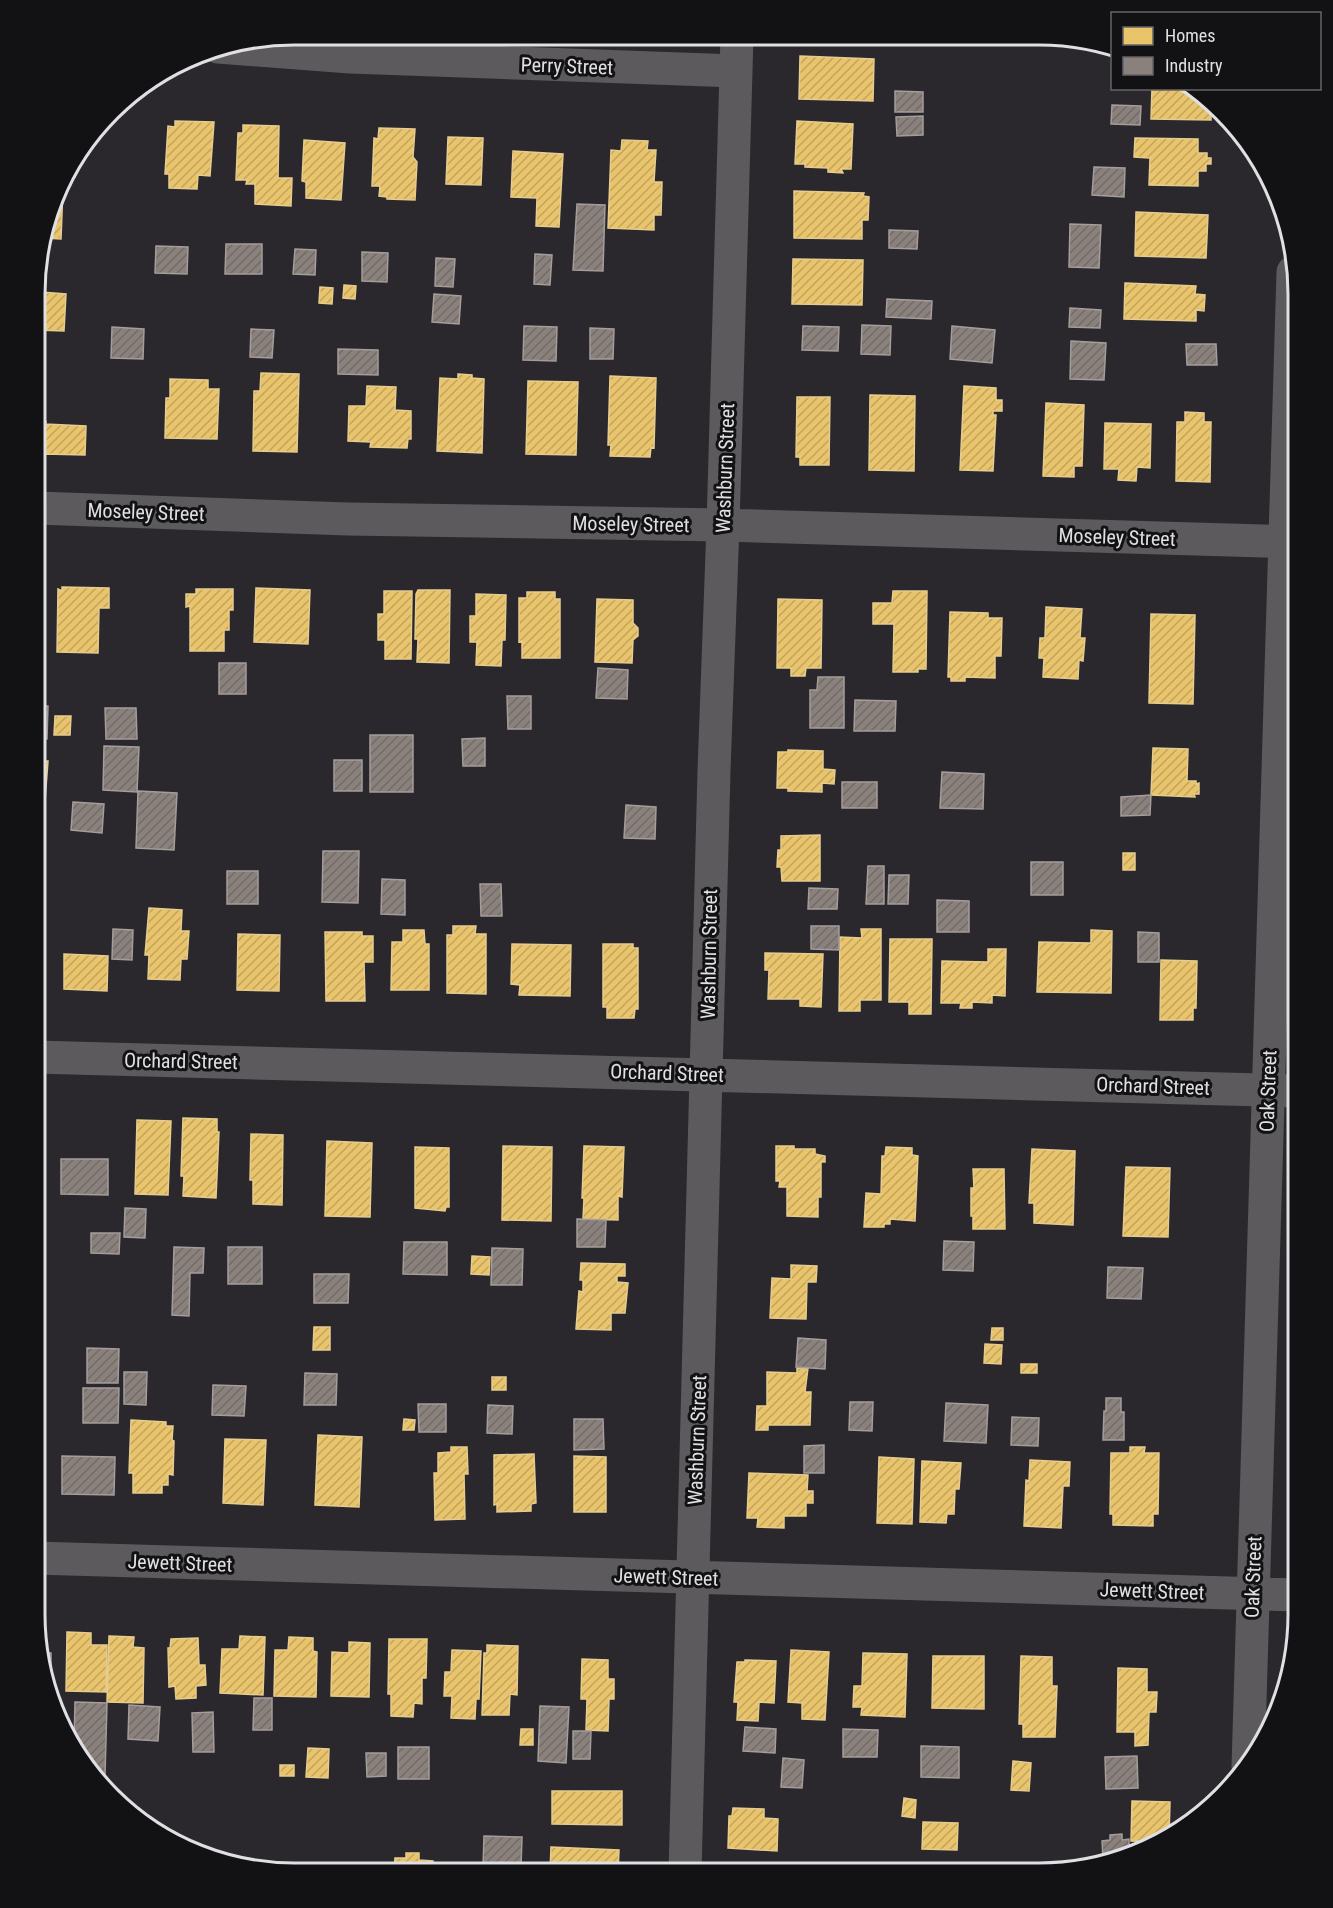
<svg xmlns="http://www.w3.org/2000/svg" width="1333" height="1908" font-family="'Roboto Condensed',sans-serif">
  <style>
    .homes { fill: url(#homes-hatch); stroke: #e6cc8e; stroke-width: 1.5 }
    .industry { fill: url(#industry-hatch); stroke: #a49d9b; stroke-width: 1.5 }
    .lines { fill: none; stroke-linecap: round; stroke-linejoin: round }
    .minor { stroke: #5c5a5c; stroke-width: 33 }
    .labels { text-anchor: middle; stroke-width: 6; stroke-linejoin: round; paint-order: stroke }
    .street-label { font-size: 20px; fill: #e0dfe3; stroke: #121113 }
    .rim { fill: none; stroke: #e0dfe3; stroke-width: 3 }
  </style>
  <defs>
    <pattern id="homes-hatch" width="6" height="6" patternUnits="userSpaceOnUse" patternTransform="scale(1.5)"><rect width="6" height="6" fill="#e9c46a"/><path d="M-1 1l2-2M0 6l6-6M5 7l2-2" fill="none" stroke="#c0a460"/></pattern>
    <pattern id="industry-hatch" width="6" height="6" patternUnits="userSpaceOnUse" patternTransform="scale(1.5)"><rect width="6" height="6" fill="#8a817c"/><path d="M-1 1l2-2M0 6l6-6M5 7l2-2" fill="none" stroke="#716b68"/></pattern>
  </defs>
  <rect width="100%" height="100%" fill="#2a282c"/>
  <!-- homes -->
  <path class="homes" d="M972,36L990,37V42L972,41Z
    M800,56L874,59L873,101L799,99Z
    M1152,88H1197L1211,106V120L1151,119Z
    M175,121L214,122L210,176L198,175L197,189L169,188V174H165L168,126L175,127Z
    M797,121L853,124L851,169H841L843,173L828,172V168L805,167V164H795Z
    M243,125L279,126L278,178H292L291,206L255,204V184H246L247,180H236L238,133H243Z
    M379,128L415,129L413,157L417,162L415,200L387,199V197L379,196L380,186H372L374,138L378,139Z
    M448,137L483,138L481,185L446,184Z
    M1135,138L1198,139V153H1207V158H1211V164H1206V171H1198V186L1149,185L1150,158L1134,157Z
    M304,140L345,143L341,200L306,198V182L302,181Z
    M622,140L648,141L647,150H656L654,182H662L661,215H654V230L608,228L611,150L621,151Z
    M513,151L563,154L559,227L536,226L537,198L511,197Z
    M76,156L75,177H65L69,164Z
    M61,188H63L61,239L44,238Z
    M794,191L864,193L863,196L869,197L868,220H862V239L794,238Z
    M1136,212L1208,215L1206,258L1135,256Z
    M793,259L863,260L862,305L792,304Z
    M37,281H42L41,292L66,294L64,331L37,330Z
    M1125,283L1196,286L1195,294L1205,295L1204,311L1196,310V321L1124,319Z
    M344,285L356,286L355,299L343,298Z
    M320,287L333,288L332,304L319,303Z
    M261,373L299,374L297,452L253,451L254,391H260Z
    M458,374L472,375V378L484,379L482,453L437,451L440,378L458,379Z
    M610,376L656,378L654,448L651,447L650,457L610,456L611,445H608Z
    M170,379L208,380V389H219L217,439L165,438L166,398H170Z
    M528,381L578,382L576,455L526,454Z
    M367,386L396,387L395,410L411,411V439H408L407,448L370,447L371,442L348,441L349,406H366Z
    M964,386L996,388V400H1002V411H993V415H996L993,471L960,470Z
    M870,395L915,396L914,471L869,470Z
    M797,397H830L829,465H800V457H796Z
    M1046,403L1084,405L1082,466H1074V477L1043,476Z
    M1185,412L1204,413V422H1211L1210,482L1176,481L1177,422H1185Z
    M36,421L46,422L45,424L86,426L85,455L44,454V458H36Z
    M1105,423L1151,424L1150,468L1137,467L1136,481L1118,480L1119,469H1104Z
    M62,587L109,588V608H99L98,653L57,652L58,589L62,591Z
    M256,588L310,590L308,644L254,642Z
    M196,589H233V610H229V630H224V651H190V606L186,607V594H196Z
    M418,590H450L449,663L417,662L418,639H415L416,594Z
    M384,591H412L411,659H385V640H378V614H384Z
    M893,591H927L926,669H918V672H893L894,624H873V603H892Z
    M527,592H555V599H560V658H522V641L519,642V598H527Z
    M476,594L506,595L505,640H502L501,666L476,665L477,642H470V616H476Z
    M597,599L633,600V623L638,628V636L633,640L632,663L595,662Z
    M778,599L822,600L821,668H806L805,676H791V668H777Z
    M1046,607L1082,609L1080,638H1085L1083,661L1079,660L1078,679L1043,677L1044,658H1039L1040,638H1045Z
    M950,612L988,613V618H1002L1001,656H995V678L965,677V681H951V677H948Z
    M1151,614L1195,615L1193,704L1149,703Z
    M55,716H71L70,735H54Z
    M1153,748L1188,749L1187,781H1196V784L1199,783V794H1194L1195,797L1151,795Z
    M788,750L823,751V769L835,770L834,784L822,783V792L788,791V788H777L778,752H788Z
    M36,761H48L45,801H36Z
    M36,815H43V852L36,851Z
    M820,835V881H782L781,867H777L778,850H781V836Z
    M1123,853H1135V870H1123Z
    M36,878H42V910H36Z
    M149,908L182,910L181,931H189L187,959H181L180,980L148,979L149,955H145Z
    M453,926H476L475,934H486V994L447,993V935H453Z
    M861,929H881V1000H860V1011H839L840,937L862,938Z
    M403,930H424L425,944H429V990H391L392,942H403Z
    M1091,930L1112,931L1111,993L1037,992L1039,942L1091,943Z
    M325,932H362V936H373V962H364L365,1001H326Z
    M238,934L280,935L279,991L237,990Z
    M890,939H932L931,1014H909V1002H889Z
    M512,944L571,945L570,996L519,995L520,985L511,984Z
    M603,944H633V948H638V1009H635L634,1018H607V1007H603Z
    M988,949H1006L1005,996L992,995V1003L972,1002V1008H960L961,1003H941L942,961L988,962Z
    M765,953L823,954L821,1007L800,1006V999H768L769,970H765Z
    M64,954L108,956L107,991L64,989Z
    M1161,960L1197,961L1196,1008H1193V1020H1160Z
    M183,1118L217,1119V1132H219L216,1198L183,1196L184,1176H181Z
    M137,1120L171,1121L168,1195L135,1194Z
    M35,1132H38L37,1163H35Z
    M251,1134L283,1135L282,1205L253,1204V1180H250Z
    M327,1141L372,1143L370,1217L325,1216Z
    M503,1146L552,1147L551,1221L502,1220Z
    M584,1146L624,1147L622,1197L618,1196V1220L583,1219L584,1198H582Z
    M776,1146H794V1149H815V1154L825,1156V1162H821V1197H818V1217L787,1216V1187H779L780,1181H776Z
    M415,1147L449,1148V1207H446L445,1211L415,1208Z
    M886,1147L912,1148V1155L918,1156L915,1221L890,1219V1224H884V1227H864L866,1193L881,1194L882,1156H885Z
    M1032,1149L1075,1151L1073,1225L1034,1223V1203H1029Z
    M1126,1167L1170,1168L1168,1237L1123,1236Z
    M973,1169H1004L1005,1229H973V1216H971V1188H974Z
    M472,1256L490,1257L489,1275L471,1274Z
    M581,1263L625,1264V1276H617V1282L628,1283L625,1313H611V1330L576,1329L579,1291L583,1292V1280H580Z
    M791,1265L817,1266L816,1282H807L806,1319L770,1318L772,1278L791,1279Z
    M314,1327H330V1350H313Z
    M992,1328H1003V1340H991Z
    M985,1344L1002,1345L1001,1364L984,1363Z
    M1021,1364H1037V1373H1021Z
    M797,1368H808L805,1392H811L810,1425H768V1430H756L757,1406H767V1372L797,1373Z
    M492,1377H506V1390H492Z
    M35,1407H44V1445H35Z
    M404,1419L415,1420L414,1430H403Z
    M131,1420L166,1422V1426H173L172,1440L174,1441L173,1475L168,1474V1485H162V1493H133V1473H129Z
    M318,1435L362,1437L359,1507L315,1505Z
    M225,1439L266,1440L263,1505L223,1503Z
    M451,1447H467L468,1474H464L465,1519L435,1520L434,1473H438V1453L451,1452Z
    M1130,1447H1145L1144,1453H1159L1158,1514H1153V1526L1113,1525V1514H1110L1111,1453H1130Z
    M534,1454L536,1503L531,1504V1511L497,1512V1504L494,1505V1455Z
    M574,1456L606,1457V1512H574Z
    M879,1457L914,1459L912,1524L877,1523Z
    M1030,1460L1070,1462L1069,1486H1063L1061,1528L1024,1526L1026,1480L1029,1481Z
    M922,1461L961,1463L959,1489H955L954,1514H947L946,1523L920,1522Z
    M749,1473L808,1475L807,1491H813V1503H806V1516H784V1528L757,1527L758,1518H747Z
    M67,1632L91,1633V1645H107L106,1692L66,1691Z
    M109,1636L134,1637L133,1647L144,1648L143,1703L107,1702Z
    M240,1636L265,1637L263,1695L220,1693L222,1649H239Z
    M289,1637L313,1638V1651L317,1652L316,1697L274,1696L275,1650H288Z
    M198,1638L199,1665H205L206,1685L196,1686V1698L176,1699L175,1686L169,1687L168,1648H170L171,1639Z
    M389,1639H427L426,1678H422V1704L414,1703L413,1717L391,1716V1694H388Z
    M349,1642L370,1643L369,1697L331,1696L332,1652L349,1653Z
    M487,1645L518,1646L517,1695L510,1694L509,1715H482L484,1653H487Z
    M452,1650L481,1651L479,1699H476L475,1719L451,1718L452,1696H444L445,1672H451Z
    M791,1650L829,1652L825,1720L802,1719V1703L788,1702Z
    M863,1653L907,1654L905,1717L861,1715L862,1707H853L854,1686H862Z
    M933,1656H984V1709L932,1708Z
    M1021,1656L1052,1657V1686H1057L1055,1737H1023V1724H1019Z
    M582,1659L608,1660V1679H614V1699H609L608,1731L586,1730L587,1699H581Z
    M745,1660L776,1661L774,1703L759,1702L758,1721L737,1720L738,1702H734L737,1662H745Z
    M1118,1668L1147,1669V1692H1157L1156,1712H1149L1148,1745L1135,1746V1732H1117Z
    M521,1729H533V1745H520Z
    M308,1748L329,1749L328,1778L306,1777Z
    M1013,1761L1031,1763L1029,1791L1011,1790Z
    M280,1765H294V1776H280Z
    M552,1791H622V1825L552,1824Z
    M904,1798L916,1800L915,1818L902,1816Z
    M1132,1801L1170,1802L1169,1837L1162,1842L1131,1841Z
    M733,1808L764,1809V1818L778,1819L777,1851L728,1848L729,1816H732Z
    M923,1822L958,1823L957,1850L922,1849Z
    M551,1847L619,1850L618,1872H550Z
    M406,1853H419V1860L433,1861V1872H394L395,1858H406Z"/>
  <!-- industry -->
  <path class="industry" d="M898,36H928V44H898Z
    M895,91L923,92V112H895Z
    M1112,105L1141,106L1140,125L1111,124Z
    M923,116V135L897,136L896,117Z
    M1094,167L1125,168L1124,197L1092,195Z
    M577,204L605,205L603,271L573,270Z
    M1070,224L1101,225L1099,268L1069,267Z
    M889,230L918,231L917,249L889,248Z
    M226,244H262V274H225Z
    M156,246L188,247L187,274L155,273Z
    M295,249L316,250L315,275L293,274Z
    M362,252L388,253L387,282L362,281Z
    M535,254L552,255L550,285L534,284Z
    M436,258L455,259L453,287L435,286Z
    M434,294L461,296L459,324L432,322Z
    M887,299L932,301L931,319L886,317Z
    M1070,308L1101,310L1100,328L1069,327Z
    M862,325L891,326L890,355L861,354Z
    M524,326L557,327L556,361L523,360Z
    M803,326L839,327L838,351L802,350Z
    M952,326L995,330L992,363L950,359Z
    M112,327L144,329L143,359L111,358Z
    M590,328L614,329L613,359H590Z
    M251,329L274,330L272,358L250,357Z
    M1071,341L1106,343L1104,380L1070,379Z
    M1186,344H1216L1217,365H1187Z
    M338,349L378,350V375L338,374Z
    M219,663H246V694H219Z
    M598,668L628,670L627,699L596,698Z
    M818,677H844V728H810V690H817Z
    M507,696H531V729H508Z
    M855,700L896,701L895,731H854Z
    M36,706H48L47,739L36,738Z
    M105,708H136L137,739H106Z
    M370,735H413V792H370Z
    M485,738V766H463L462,739Z
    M104,746L139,747L137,792L103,790Z
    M334,760H362V791H334Z
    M942,772L984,774L983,809L940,808Z
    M842,782H877V808H842Z
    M138,791L177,793L174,850L136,848Z
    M1151,795L1150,815L1121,816V797Z
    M73,802L104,804L102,833L71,830Z
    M626,805L656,807L655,839L624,838Z
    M323,851H359L358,903L322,902Z
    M1031,862H1063V895H1031Z
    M868,866H884V904H866Z
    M227,871H258V904H227Z
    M889,875H909L908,904H888Z
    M382,879L405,880V915L381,914Z
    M480,884H501L502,916H481Z
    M809,888L838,889L837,909H808Z
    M937,900L969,901V932H937Z
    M811,926H839V950L811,949Z
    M113,929L133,930L132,960L112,959Z
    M1138,932L1159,933V962H1138Z
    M61,1159H108V1195L61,1194Z
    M125,1208L146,1209L145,1238L124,1237Z
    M577,1219L606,1220L605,1247H577Z
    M91,1233H120L119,1254L91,1253Z
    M944,1241L974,1242L973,1271L943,1270Z
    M404,1242H447V1275L403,1274Z
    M174,1247L204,1248L203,1273H190L189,1316L172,1315Z
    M228,1247H262V1284H228Z
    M492,1248L523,1249L522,1285H491Z
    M1108,1267L1143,1268L1141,1299L1107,1298Z
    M314,1274H349L348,1303H314Z
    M798,1338L826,1340L825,1369L796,1367Z
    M87,1348L119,1349L118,1383H87Z
    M124,1372H147L146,1405L124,1404Z
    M305,1373L337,1374L336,1405H304Z
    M213,1385L246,1386L244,1416L212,1415Z
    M83,1388H119L118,1423H83Z
    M1106,1398H1121V1412H1124V1440H1103L1104,1411H1106Z
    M850,1402H873L872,1431L849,1430Z
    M946,1403L988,1405L986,1443L944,1441Z
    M418,1404H446V1432H419Z
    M488,1405L513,1406L512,1434L487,1433Z
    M1012,1417L1039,1418L1038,1446L1011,1445Z
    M574,1419H603L604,1449L574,1450Z
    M824,1445V1473H804V1446Z
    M62,1456L115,1457L114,1495L62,1494Z
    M43,1653H51V1681H50Z
    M254,1698H272V1730H253Z
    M75,1702L107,1703L105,1775L99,1774L74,1744Z
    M129,1705L160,1707L158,1741L128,1739Z
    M540,1706L569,1707L566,1763L538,1761Z
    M213,1712L214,1752H193L192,1713Z
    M745,1727L776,1729L775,1753L743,1751Z
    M843,1729L878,1730L877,1757H843Z
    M573,1731H591L590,1759H573Z
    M921,1746L959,1747V1778L921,1777Z
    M398,1747H429V1779H398Z
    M366,1753H386V1776L367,1777Z
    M1137,1756L1138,1788L1106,1789L1105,1757Z
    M783,1758L804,1760L802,1788L781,1787Z
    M1122,1834V1840L1129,1839V1853L1103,1859L1102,1841L1110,1840V1835Z
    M484,1836L522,1837L521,1867L483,1866Z"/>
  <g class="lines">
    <!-- minor -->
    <path class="minor" d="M218,47L350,57L736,71
      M36,508L348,519L723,525L1298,542
      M35,1057L1298,1091
      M35,1558L1298,1595
      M1248,1767L1293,272
      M685,1873L714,771L723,525L737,36"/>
  </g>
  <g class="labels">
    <!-- street labels -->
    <g class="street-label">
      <text transform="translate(567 66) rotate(2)" y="7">Perry Street</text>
      <text transform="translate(725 468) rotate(-88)" y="7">Washburn Street</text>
      <text transform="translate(146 512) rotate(2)" y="7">Moseley Street</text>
      <text transform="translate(631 524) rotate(1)" y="7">Moseley Street</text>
      <text transform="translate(1117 537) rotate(2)" y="7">Moseley Street</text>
      <text transform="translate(709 954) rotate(-89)" y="7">Washburn Street</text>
      <text transform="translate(181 1061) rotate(1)" y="7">Orchard Street</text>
      <text transform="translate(667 1073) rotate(2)" y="7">Orchard Street</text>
      <text transform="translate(1153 1086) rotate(2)" y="7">Orchard Street</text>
      <text transform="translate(1268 1091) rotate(-88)" y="7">Oak Street</text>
      <text transform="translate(697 1440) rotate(-88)" y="7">Washburn Street</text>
      <text transform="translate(180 1563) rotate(2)" y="7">Jewett Street</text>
      <text transform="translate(666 1577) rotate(2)" y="7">Jewett Street</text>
      <text transform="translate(1253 1577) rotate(-88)" y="7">Oak Street</text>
      <text transform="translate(1152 1591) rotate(2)" y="7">Jewett Street</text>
    </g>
  </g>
  <!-- crop -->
  <path d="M0 0H1333V1908H0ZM294 45H1039A249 249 0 0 1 1288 294V1614A249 249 0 0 1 1039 1863H294A249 249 0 0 1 45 1614V294A249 249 0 0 1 294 45Z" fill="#121113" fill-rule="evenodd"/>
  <path class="rim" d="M294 45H1039A249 249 0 0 1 1288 294V1614A249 249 0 0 1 1039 1863H294A249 249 0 0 1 45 1614V294A249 249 0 0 1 294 45Z"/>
  <!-- legend -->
  <rect x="1111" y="12" width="210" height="78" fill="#121113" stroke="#646366" stroke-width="1.5"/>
  <rect x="1123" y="27" width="30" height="18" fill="#e9c46a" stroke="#646366" stroke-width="1.5"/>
  <text x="1165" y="42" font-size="18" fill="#e0dfe3">Homes</text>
  <rect x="1123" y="57" width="30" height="18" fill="#8a817c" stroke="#646366" stroke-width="1.5"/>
  <text x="1165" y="72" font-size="18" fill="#e0dfe3">Industry</text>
</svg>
